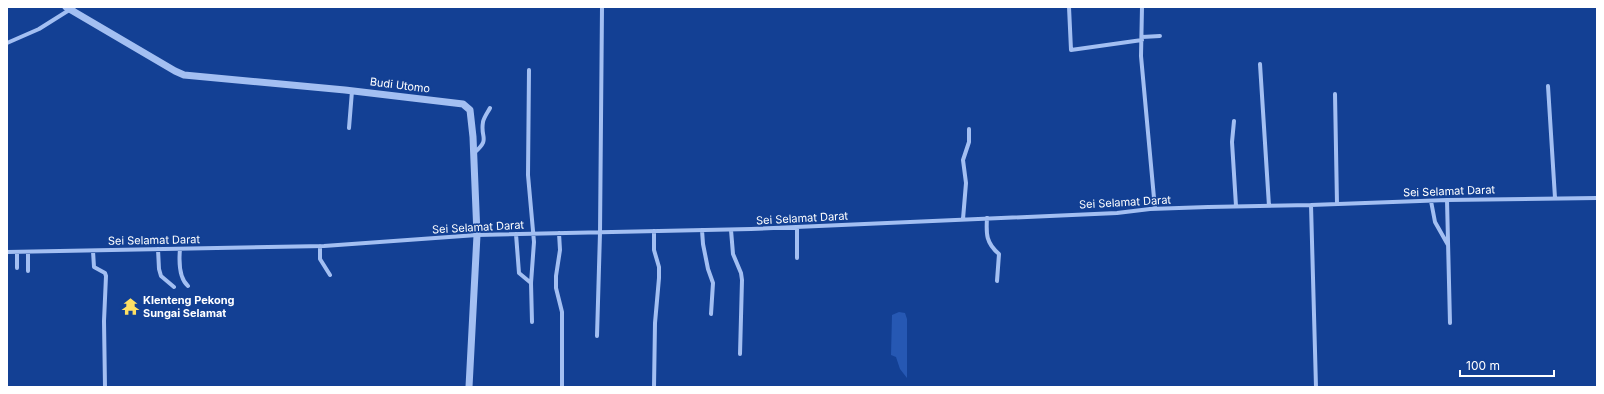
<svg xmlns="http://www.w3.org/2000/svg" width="1604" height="394" font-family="Inter,sans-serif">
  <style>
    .green { fill: #2658b3 }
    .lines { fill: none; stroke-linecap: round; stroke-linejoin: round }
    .minor { stroke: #a3bff2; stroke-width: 4 }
    .tertiary { stroke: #a3bff2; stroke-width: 7 }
    .labels { text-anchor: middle; stroke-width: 3.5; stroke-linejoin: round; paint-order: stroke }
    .street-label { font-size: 11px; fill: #fff; stroke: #134094 }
    .poi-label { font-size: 11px; font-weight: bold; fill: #fff; stroke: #134094; text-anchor: start }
  </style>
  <rect width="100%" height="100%" fill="#134094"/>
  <!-- green -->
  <path class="green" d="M899,312L905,313L907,319V378L900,369L896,357L891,355L892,315Z"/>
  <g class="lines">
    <!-- minor -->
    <path class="minor" d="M1069,7L1071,50L1142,40
      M1142,7L1141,56L1155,209
      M1142,37L1160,36
      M7,43L39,29L74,7
      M1260,64L1269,206
      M529,70L528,175L534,242L531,283L532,322
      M1548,86L1555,198
      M1335,94L1337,204
      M1234,121L1232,142L1236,206
      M349,128L352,91
      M474,153C491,138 480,139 483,122C484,117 488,112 490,108
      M1447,200L1450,323
      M1431,201L1435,222L1448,245
      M1311,205L1316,387
      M987,218C986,234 986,243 999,254L997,281
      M963,219L966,183L963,160L969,142V129
      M797,227V258
      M702,230L703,244L708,269L713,283L711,314
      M731,230L733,254L741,273L742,280L740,354
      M654,231V250L659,267V278L655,323L654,387
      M559,233L560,250L556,276V288L562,312V387
      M516,234L519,273L531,283
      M320,246V259L330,275
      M158,249L159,269L161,276L174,287
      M180,249C179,260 179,278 188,286
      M93,251L94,267L105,273L106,276L104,321L105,387
      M7,252L324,246L477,235L751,229L1117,213L1150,209L1208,207L1311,205L1447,200L1597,198
      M17,268V252
      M28,271V252
      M597,336L600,233L602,7"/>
    <!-- tertiary -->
    <path class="tertiary" d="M66,7L175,71L184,75L345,90L463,104L470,110L473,137L477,235L469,387"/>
  </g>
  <!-- icons -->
  <defs>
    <symbol id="temple-bare" viewBox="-9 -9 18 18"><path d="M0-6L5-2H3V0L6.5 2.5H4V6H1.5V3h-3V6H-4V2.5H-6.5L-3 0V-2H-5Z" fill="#ffe064" stroke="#134094" stroke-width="2.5" paint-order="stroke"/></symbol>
  </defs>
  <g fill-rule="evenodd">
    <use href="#temple-bare" x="118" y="294" width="25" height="25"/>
  </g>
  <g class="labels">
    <!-- street labels -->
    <g class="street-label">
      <text transform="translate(400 85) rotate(7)" y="4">Budi Utomo</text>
      <text transform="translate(1449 191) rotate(-2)" y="4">Sei Selamat Darat</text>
      <text transform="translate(1125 202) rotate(-3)" y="4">Sei Selamat Darat</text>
      <text transform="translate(802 218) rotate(-3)" y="4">Sei Selamat Darat</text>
      <text transform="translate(478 227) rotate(-3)" y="4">Sei Selamat Darat</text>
      <text transform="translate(154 240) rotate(-1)" y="4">Sei Selamat Darat</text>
    </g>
    <!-- poi labels -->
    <g class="poi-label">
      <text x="143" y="304">Klenteng Pekong<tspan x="143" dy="13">Sungai Selamat</tspan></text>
    </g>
  </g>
  <!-- border -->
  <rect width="1604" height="394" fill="none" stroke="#ffffff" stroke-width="16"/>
  <!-- scale -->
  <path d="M1460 370v6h94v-6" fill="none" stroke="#ffffff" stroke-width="2"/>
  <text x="1466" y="370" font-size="12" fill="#ffffff" stroke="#134094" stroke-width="3" paint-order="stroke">100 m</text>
</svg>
